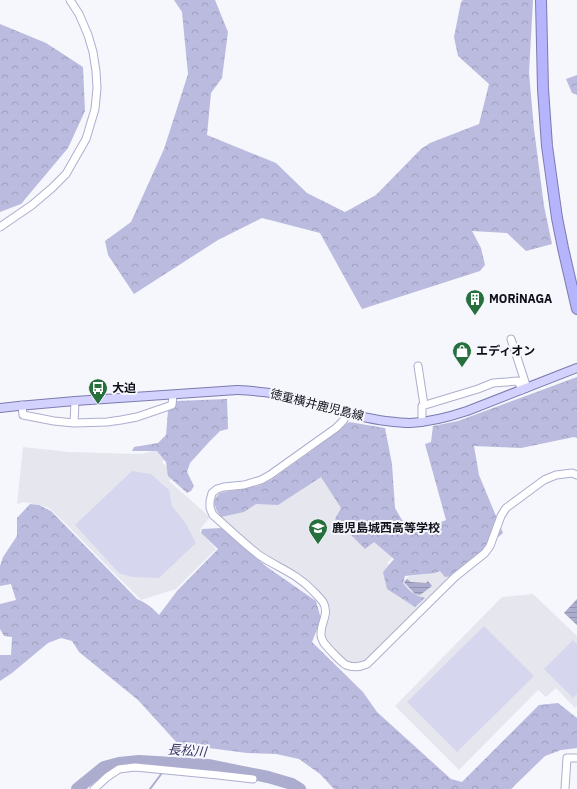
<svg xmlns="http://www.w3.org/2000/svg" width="577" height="789" font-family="'IBM Plex Sans','Noto Sans JP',sans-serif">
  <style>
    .built { fill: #e6e6ef }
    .forest { fill: url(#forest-crowns) }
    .pitch { fill: #d6d6ef }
    .water { fill: url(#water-rules) }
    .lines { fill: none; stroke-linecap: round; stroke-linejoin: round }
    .stream { stroke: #abacce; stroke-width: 2 }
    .river { stroke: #abacce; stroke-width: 12 }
    .minor-casing { stroke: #aeaecf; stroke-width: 9 }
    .major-casing { stroke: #7c7bae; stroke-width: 10 }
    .highway-casing { stroke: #7c7bae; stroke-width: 12 }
    .minor { stroke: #fff; stroke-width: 7 }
    .major { stroke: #d3d2fe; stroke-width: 8 }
    .highway { stroke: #b6b4fd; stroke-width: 10 }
    .labels { text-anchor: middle; stroke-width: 4; stroke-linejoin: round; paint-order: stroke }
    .poi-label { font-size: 12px; font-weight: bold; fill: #10101b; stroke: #f6f6fd; text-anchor: start }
    .street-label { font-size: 12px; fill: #10101b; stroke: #f6f6fd }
    .water-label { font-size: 13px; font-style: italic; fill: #33305e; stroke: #f6f6fd }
  </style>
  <defs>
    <pattern id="forest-crowns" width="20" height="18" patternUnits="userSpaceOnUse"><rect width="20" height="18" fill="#babbde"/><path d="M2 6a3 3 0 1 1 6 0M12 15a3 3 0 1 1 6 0" fill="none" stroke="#9fa0be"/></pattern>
    <pattern id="water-rules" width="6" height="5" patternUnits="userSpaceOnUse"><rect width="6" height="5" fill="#abacce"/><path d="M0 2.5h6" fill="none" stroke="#9293b0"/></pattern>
  </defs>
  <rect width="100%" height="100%" fill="#f6f6fd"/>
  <!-- built -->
  <path class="built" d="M170,439L166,458L162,462L175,475L169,481L210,517L201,528L200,532L216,549L176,589L141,600L109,568L67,525L49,508L39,505L24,502L17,504L23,447L69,452L141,454L153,451Z
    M306,454L331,487L395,555L387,563L394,569L402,582L409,576L426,574L431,567L442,566L451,575L369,658L364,662L356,664L351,663L346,660L329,644L326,639L325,632L330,613V607L327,602L315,589L301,576L251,544L241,536L214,509L213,504L214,498L217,493L223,491L244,488L254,486L266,481L275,476Z
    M533,594L577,636V706L575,708L556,688L546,697L538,690L459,770L395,706L502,597Z"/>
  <!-- forest -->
  <path class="forest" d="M174,0H215L228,32L222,78L211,93L207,135L276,163L307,193L345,212L376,195L421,149L430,143L479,124L489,84L458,56L454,37L461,2L463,0H533L529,73L534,129L544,206L552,244L526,251L507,233L472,231L481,248L485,265L480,271L362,309L320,233L262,218L218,240L134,294L108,255L105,241L131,222L164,149L188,74L182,12Z
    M0,24L46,43L83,67L85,111L68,148L21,204L0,212Z
    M577,75V95L572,93L566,79Z
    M577,377V438L574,437L521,448L474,446L479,475L503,533L452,576L445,577L440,571L435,573L405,576L403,583C410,592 414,595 425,598L415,607L387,589L383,572L394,559L374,542L365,549L335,519L341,508L321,477L278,505L256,504L244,512L221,517L217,511L214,503L215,499L220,493L258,486L271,480L309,453L349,422L385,428L392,464L395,508L402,520L412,527H429L446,520L425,444L431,442L433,426L458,421Z
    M227,399L228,429L220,431L210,441L190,463L187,472L194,486L191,491L187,493L168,476L166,462L157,451H132L134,447L158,443L166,435L168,411L175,408L176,401Z
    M30,504L39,505L51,511L137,599C146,603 152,607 159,615L177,591L218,549L201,533L202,529L221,528L267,567L316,601L321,619L312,642L363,692L377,712L451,779L462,782L539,705L558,703L577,718V748L561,750L545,756L511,789H334L320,774L299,759L276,754L247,753L178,744L138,700L79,652L72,641L61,638L48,643L12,673L0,681V655H11L12,637L4,636L0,629V604L16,600L11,584L0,586V566L3,557L17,536V518Z"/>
  <!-- pitch -->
  <path class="pitch" d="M132,471L151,474L169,490L172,506L186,524L196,543L159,578L132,577L119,573L75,525Z
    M484,626L534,676L457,752L407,702Z
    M573,640L577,644V694L573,698L544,669Z"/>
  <!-- water -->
  <path class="water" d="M407,579L411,582L426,583L428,581L432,586L420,595L415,594L404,582Z
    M577,599V625L564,613Z"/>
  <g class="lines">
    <!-- stream -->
    <path class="stream" d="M150,789L162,773"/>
    <!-- river -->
    <path class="river" d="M77,789L104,767L119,763L139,761L208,765L268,777L292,784L300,789"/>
    <defs>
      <path id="minor" d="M0,227L32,205L52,188L66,174L86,139L95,109L97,88L96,71L93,52L88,35L79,14L70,0
        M511,339L527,388
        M418,366L424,405
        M22,405L23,415L54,421L74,423L107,422L121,420L137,417L172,405L173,395
        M348,413L343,421L336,428L270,475L261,480L244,485L224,487L217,489L212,493L210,501V508L213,515C228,528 243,543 259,555C278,568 296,573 313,591C316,594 320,598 323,602C330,614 320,623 321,635C321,638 323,641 324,643C328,648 341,662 346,665C353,668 360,667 367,664L455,577L485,553L490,546L501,516L506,508L544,480L556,475L572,473L577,475
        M422,422V406L478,389L493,383L518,381L522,390
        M74,423L75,401
        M94,789L107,777L119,769L135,767L218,775L253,779
        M565,789L567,758H577"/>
      <path id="major" d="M0,408L18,406L75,401L237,390C255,391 274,392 291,397C323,405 353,417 386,421C394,422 402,423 410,423C430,422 449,417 467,411L577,368"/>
      <path id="highway" d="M541,0L543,89L547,146L557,218L563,248L577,309"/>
    </defs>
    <!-- minor casing -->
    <use href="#minor" class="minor-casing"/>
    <!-- major casing -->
    <use href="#major" class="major-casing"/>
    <!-- highway casing -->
    <use href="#highway" class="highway-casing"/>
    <!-- minor -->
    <use href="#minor" class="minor"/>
    <!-- major -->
    <use href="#major" class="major"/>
    <!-- highway -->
    <use href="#highway" class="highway"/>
  </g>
  <!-- icons -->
  <defs>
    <symbol id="building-pin" viewBox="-11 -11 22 30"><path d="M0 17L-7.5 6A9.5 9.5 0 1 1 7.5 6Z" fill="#27703d" stroke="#f6f6fd"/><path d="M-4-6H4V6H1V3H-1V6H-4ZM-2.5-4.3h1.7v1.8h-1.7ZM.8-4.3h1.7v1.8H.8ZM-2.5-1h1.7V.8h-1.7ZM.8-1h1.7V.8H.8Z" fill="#fff"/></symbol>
    <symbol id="shop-pin" viewBox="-11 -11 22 30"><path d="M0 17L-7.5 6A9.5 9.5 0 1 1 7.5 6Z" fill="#27703d" stroke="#f6f6fd"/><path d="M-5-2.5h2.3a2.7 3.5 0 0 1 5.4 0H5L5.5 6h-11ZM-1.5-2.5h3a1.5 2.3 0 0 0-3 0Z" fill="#fff"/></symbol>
    <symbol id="bus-pin" viewBox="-11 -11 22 30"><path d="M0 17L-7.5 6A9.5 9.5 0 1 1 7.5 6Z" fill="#27703d" stroke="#f6f6fd"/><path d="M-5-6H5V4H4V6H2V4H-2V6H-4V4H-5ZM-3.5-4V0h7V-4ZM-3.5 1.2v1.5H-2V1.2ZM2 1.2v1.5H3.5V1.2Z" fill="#fff"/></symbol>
    <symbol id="school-pin" viewBox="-11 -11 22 30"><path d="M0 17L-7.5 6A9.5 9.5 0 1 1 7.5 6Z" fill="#27703d" stroke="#f6f6fd"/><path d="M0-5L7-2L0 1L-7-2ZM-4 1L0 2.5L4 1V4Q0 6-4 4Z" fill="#fff"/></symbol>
  </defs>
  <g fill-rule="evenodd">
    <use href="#building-pin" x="464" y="288" width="22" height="30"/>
    <use href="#shop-pin" x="451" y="340" width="22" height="30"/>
    <use href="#bus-pin" x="87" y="377" width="22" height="30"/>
    <use href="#school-pin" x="307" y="517" width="22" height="30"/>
  </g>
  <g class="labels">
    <!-- poi labels -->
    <g class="poi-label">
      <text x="489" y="303">MORiNAGA</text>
      <text x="476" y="355">エディオン</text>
      <text x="112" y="392">大迫</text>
      <text x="332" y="532">鹿児島城西高等学校</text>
    </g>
    <!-- street labels -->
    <g class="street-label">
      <text transform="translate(317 405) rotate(14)" y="4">徳重横井鹿児島線</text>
    </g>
    <!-- water labels -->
    <g class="water-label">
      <text transform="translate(187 750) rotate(4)" y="5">長松川</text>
    </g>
  </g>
</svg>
